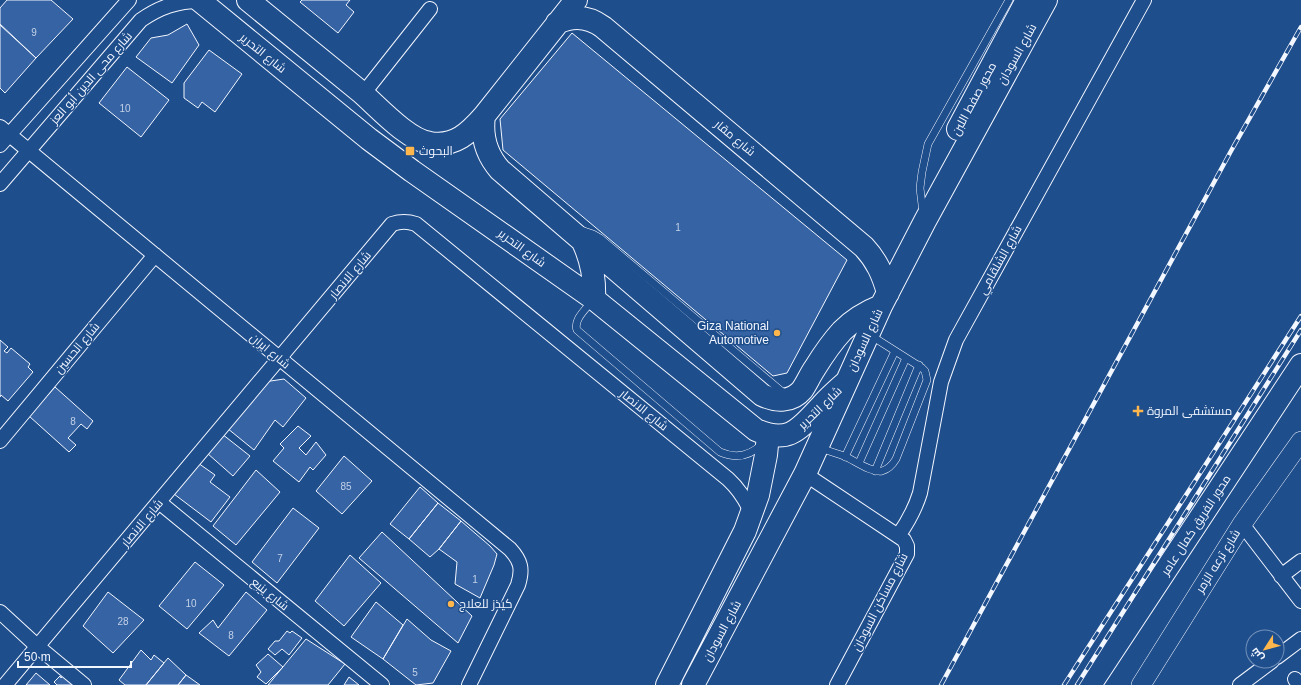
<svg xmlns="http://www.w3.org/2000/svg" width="1301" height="685" font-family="Arial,Cairo,sans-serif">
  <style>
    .building { fill: #3563a3; stroke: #f2f6ff }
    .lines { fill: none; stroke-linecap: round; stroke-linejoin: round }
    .lane-casing { stroke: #f2f6ff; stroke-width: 8 }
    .street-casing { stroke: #f2f6ff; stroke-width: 16 }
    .secondary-casing { stroke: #f2f6ff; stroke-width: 20 }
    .primary-casing { stroke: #f2f6ff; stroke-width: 24 }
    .highway-casing { stroke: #f2f6ff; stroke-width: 24 }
    .lane { stroke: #1f4e8c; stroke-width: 7 }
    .street { stroke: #1f4e8c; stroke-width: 14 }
    .secondary { stroke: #1f4e8c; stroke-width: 19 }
    .primary { stroke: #1f4e8c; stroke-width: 22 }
    .highway { stroke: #1f4e8c; stroke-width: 22 }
    .rail-casing { stroke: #f2f6ff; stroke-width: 4.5 }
    .rail { stroke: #1f4e8c; stroke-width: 3; stroke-dasharray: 9; stroke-linecap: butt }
    .poi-dot { fill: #ffb74d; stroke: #1f4e8c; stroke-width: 1.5 }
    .labels { text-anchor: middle; stroke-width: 3; stroke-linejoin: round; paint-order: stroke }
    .number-label { font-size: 10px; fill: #c3d1e8 }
    .street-label { font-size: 12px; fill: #f2f6ff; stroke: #1f4e8c }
    .poi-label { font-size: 12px; fill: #f2f6ff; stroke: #1f4e8c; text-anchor: start }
  </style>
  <rect width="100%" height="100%" fill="#1f4e8c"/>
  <!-- building -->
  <path class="building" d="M7,0H51L73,19L36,58L0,24V8Z
    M302,0H350L346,5L354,12L338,33L300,2Z
    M187,24L199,45L172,83L136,57L151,38L168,35Z
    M0,25L36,58L5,93L0,88Z
    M572,33L847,260L787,373L773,376L503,150L500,119Z
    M209,50L242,74L215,112L202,102L198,108L184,98V83Z
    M127,67L169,100L141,137L99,103Z
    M0,340L8,347L4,351L7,353L11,348L30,364L28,367L33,372L8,401L1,395L0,397Z
    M284,379L306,398L283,427L275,420L254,450L227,428L264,382Z
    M55,387L93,421L87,429L81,424L68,438L76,445L69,452L29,416Z
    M298,426L311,436L299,448L306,455L316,442L326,455L313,470L310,467L299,482L273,461L284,448L280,444Z
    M222,434L250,456L233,476L207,453Z
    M344,456L372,481L342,514L316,491Z
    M198,463L215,475L210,482L230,497L211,522L174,494Z
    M256,470L280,492L236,545L213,526Z
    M420,487L438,503L409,539L390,524Z
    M438,503L461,521L439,549L430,557L409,539Z
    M293,508L319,528L277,583L252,562Z
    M461,521L490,546L497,554L494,565L480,598L455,584L457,562L439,549Z
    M382,532L472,616L458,643L359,558Z
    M350,555L381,583L344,626L315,601Z
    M195,562L224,585L187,629L159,606Z
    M108,592L144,620L113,653L83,626Z
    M246,592L267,610L229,656L199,633L213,620L218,628Z
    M376,602L403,625L383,659L351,637Z
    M407,619L431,640L451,651L433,683L416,685L383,659Z
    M287,631L290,633L292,631L302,638L289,655L282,649L275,655L268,649L275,641H279Z
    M306,639L345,664L328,685H268Z
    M141,650L151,660L154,655L164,663L146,685H125L119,680Z
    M268,654L283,667L266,684L257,677L261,672L256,665Z
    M168,658L186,675L178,685H146Z
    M66,672L80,685H57L54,682L60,676L61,678Z
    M36,673L50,685H26Z
    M186,675L200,685H178Z
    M349,677L359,685H344Z"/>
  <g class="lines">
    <defs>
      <path id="lane" d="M923,213L920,188L922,172L928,144L1009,0
        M581,230L593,234L600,238L786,395
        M592,301C586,309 573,320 577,330L720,452C736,459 750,456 762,444
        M820,448C828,451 836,453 844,456C854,460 871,473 882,471C889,469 893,464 896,459L927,380L925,371L922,368L870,335
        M845,457L895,351
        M859,463L906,358
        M875,471L919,365"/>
      <path id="street" d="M363,94L430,9
        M0,127L510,549C521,561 523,569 518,585L469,685
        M0,145L129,0
        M0,184L141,20C160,7 177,1 200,1
        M0,441L155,255
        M805,474L904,540L907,546V554L837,685
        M159,502L382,685
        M1242,524L1301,601
        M898,536C908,522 915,509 920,493L941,382L956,340L1144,0
        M1281,576L1301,561
        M0,612L37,646L84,685
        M1277,657L1301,639
        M1295,679L1299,685
        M5,685L392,224C401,221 407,221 416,224L728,479C739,489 746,500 752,514
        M1240,685L1272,661"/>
      <path id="secondary" d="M1141,685L1242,524L1301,441"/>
      <path id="primary" d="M199,0L369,139L412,171L594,299L756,430C790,445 800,428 822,405C829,397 837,390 845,383
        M248,0C286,31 324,62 362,93C379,108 408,140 430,143C455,147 469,133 484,116L576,0
        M557,23C573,15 588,16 603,27L864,247C877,261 883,275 888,293
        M484,116C481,137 486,154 500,170L762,395C776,402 792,402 802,390C807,383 810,375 815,368C823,355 832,342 842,331C854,319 866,312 881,306
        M958,129L1027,0
        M583,242C592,261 595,278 594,299
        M667,685L745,531L758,495L766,455L768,435
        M693,685L805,474L881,306L925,221L1046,0"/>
      <path id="highway" d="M1090,685L1301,365"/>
    </defs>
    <!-- lane casing -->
    <use href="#lane" class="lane-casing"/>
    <!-- street casing -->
    <use href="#street" class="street-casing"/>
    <!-- secondary casing -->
    <use href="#secondary" class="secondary-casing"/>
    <!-- primary casing -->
    <use href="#primary" class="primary-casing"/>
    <!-- highway casing -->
    <use href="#highway" class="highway-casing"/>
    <!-- lane -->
    <use href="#lane" class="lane"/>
    <!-- street -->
    <use href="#street" class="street"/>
    <!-- secondary -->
    <use href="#secondary" class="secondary"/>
    <!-- primary -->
    <use href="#primary" class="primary"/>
    <!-- highway -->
    <use href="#highway" class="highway"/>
    <defs>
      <path id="rail" d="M941,685L1231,151L1301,27
        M1064,685L1301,316
        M1077,685L1301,330"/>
    </defs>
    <!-- rail casing -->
    <use href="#rail" class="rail-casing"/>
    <!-- rail -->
    <use href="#rail" class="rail"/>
  </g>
  <!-- markers -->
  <g class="poi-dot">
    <rect x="405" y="146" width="10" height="10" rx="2"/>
    <circle cx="777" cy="333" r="4"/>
    <path d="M1136 405h4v4h4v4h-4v4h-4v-4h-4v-4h4z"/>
    <circle cx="451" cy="604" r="4"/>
  </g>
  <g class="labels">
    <!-- number labels -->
    <g class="number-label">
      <text x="34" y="36">9</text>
      <text x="125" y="112">10</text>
      <text x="678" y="231">1</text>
      <text x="73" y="425">8</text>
      <text x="346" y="490">85</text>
      <text x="280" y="562">7</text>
      <text x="475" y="583">1</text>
      <text x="191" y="607">10</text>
      <text x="123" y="625">28</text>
      <text x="231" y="639">8</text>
      <text x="415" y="676">5</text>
    </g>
    <!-- street labels -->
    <g class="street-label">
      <text transform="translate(263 53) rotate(39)" y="4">شارع التحرير</text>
      <text transform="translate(1017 54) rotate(-61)" y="4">شارع السودان</text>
      <text transform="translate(91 78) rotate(-49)" y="4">شارع محى الدين أبو العز</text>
      <text transform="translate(974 99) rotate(-62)" y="4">محور صفط اللبن</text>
      <text transform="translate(735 138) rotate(40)" y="4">شارع مقار</text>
      <text transform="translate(522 248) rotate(36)" y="4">شارع التحرير</text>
      <text transform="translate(1000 260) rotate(-61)" y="4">شارع الشلقامي</text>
      <text transform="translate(350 275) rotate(-50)" y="4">شارع الانصار</text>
      <text transform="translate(865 340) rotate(-65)" y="4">شارع السودان</text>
      <text transform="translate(77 348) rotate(-50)" y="4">شارع الحسين</text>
      <text transform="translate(270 351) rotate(40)" y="4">شارع ايران</text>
      <text transform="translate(820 408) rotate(-44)" y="4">شارع التحرير</text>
      <text transform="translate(644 410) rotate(39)" y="4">شارع الانصار</text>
      <text transform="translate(142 523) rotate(-50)" y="4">شارع الانصار</text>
      <text transform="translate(1196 525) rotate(-57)" y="4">محور الفريق كمال عامر</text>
      <text transform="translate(1218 561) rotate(-58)" y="4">شارع ترعه الزمر</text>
      <text transform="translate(270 594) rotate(39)" y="4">شارع ينبع</text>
      <text transform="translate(880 602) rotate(-63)" y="4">شارع مساكن السودان</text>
      <text transform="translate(722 631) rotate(-62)" y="4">شارع السودان</text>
    </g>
    <!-- poi labels -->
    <g class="poi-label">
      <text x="419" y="155">البحوث</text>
      <text x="769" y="330" text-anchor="end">Giza National<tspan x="769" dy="14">Automotive</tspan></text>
      <text x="1147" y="415">مستشفى المروة</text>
      <text x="459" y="608">كيذز للعلاج</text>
    </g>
  </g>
  <!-- north arrow -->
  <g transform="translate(1265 649) rotate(234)"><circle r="19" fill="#1f4e8c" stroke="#7391ba"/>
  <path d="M0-3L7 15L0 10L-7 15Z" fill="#ffb74d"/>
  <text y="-6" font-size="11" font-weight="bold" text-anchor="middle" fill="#f2f6ff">ش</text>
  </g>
  <!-- scale -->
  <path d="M18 661v6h113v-6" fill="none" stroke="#f2f6ff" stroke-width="2"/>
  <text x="24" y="661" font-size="12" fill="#f2f6ff" stroke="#1f4e8c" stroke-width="3" paint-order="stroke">50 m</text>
</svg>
